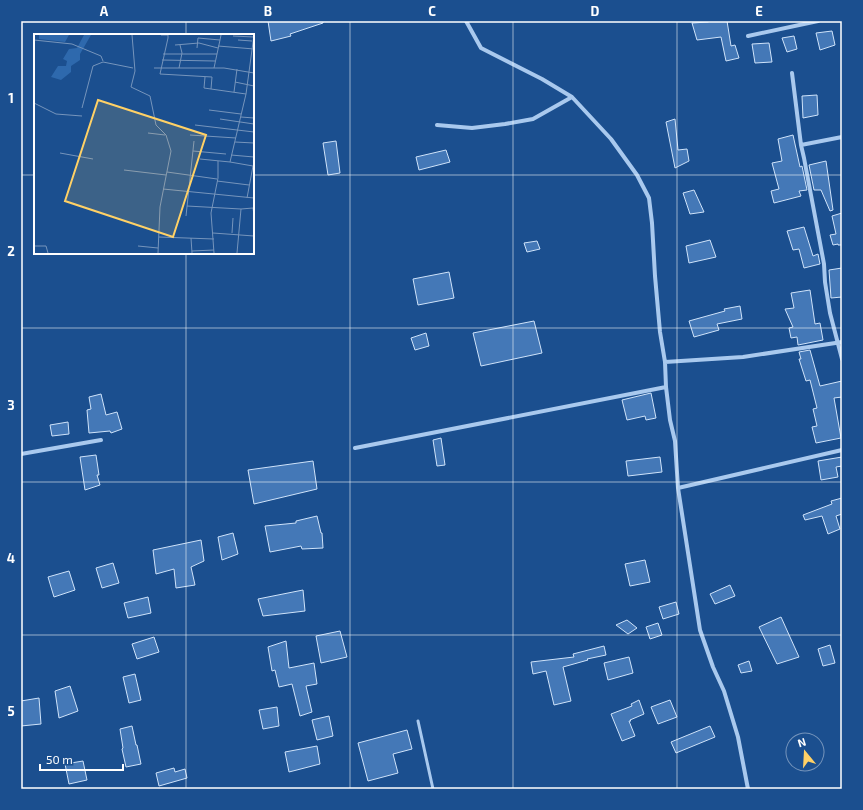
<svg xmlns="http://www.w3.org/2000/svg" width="863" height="810" font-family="'Exo 2',sans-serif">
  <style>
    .building { fill: #4478b7; stroke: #cfe3fa }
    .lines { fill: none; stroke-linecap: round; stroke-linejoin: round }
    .lane { stroke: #a9c9ee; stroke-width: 3 }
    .street { stroke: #a9c9ee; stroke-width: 4 }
    .grid { fill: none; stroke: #fff; stroke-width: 1; stroke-opacity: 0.55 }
    .inset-road { fill: none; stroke: #7695bc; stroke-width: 1 }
    .view { fill: #ffd166; fill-opacity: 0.15; stroke: #ffd166; stroke-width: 2 }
    .inset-edge { fill: none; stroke: #fff; stroke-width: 2 }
    .neatline { fill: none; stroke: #fff; stroke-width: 1.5 }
    .grid-label { font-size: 13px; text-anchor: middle; font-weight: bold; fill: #fff }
  </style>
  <rect width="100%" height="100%" fill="#1b4f8f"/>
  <!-- building -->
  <path class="building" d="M268,21H323V23L290,34L291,36L271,41Z
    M710,21H727L731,46L735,45L739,58L726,61L721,37L697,40L692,23L708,22Z
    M832,31L835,45L820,50L816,33Z
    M794,36L797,49L787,52L782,38Z
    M769,43L772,62L755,63L752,44Z
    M817,95L818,115L803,118L802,96Z
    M675,119L678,150L687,149L689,161L675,168L666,122Z
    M793,135L800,167L802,166L807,190L799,191L801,196L774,203L771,191L779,189L772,163L782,161L778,139Z
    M336,141L340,173L328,175L323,143Z
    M446,150L450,162L419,170L416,157Z
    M826,161L833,210L830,211L821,190H814L809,165Z
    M694,190L704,212L690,214L683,193Z
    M842,213V245H838V244L833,245L830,235L836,234L832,216Z
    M804,227L813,256L818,254L820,264L804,268L799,249L793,250L787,231Z
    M710,240L716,257L689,263L686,246Z
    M537,241L540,249L527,252L524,243Z
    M842,268V297L831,298L829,270Z
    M449,272L454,298L418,305L413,279Z
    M810,290L815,324L820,323L823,340L798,345L797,337L791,338L789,328L793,327L785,309L794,308L791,293Z
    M740,306L742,319L717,324L719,330L694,337L689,321L725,311L724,309Z
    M534,321L542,353L481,366L473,333Z
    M426,333L429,346L415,350L411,338Z
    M810,350L820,386L842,381V397L834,398L841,438L816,443L812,427L817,426L813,409L817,408L810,380L806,381L799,359H801L799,352Z
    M651,393L656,418L646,420L645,416L627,420L622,400Z
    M101,394L106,415L117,412L122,429L111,433L110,431L89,433L87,410L91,409L89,397Z
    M68,422L69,434L52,436L50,425Z
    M441,438L445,465L437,466L433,440Z
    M96,455L99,475H97L100,485L85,490L80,457Z
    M660,457L662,472L628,476L626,461Z
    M842,457V466L836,467L838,477L821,480L818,461Z
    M313,461L317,489L254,504L248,470Z
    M842,498V514L836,516L840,529L828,534L822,516L805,520L803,515L832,504L831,501Z
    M317,516L321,533H322L323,548L302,549L301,546L270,552L265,526L296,523V521Z
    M233,533L238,554L222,560L218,537Z
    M201,540L204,561L191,567L195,585L176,588L174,569L156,574L153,550Z
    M645,560L650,582L630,586L625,564Z
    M113,563L119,583L102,588L96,568Z
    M69,571L75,590L54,597L48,577Z
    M730,585L735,596L715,604L710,594Z
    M303,590L305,611L263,616L258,599Z
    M148,597L151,613L128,618L124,603Z
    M676,602L679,614L663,619L659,607Z
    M781,617L799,657L777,664L759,627Z
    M627,620L637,628L628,634L616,625Z
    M658,623L662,635L650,639L646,627Z
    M340,631L347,657L321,663L316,636Z
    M154,637L159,652L137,659L132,644Z
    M286,641L289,668L314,663L317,684L306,686L312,712L300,716L292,684L279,687L275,670L272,671L268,647Z
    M830,645L835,663L823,666L818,649Z
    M604,646L606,655L587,659L588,660L563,667L571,701L554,705L546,671L533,674L531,662L574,657L573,654Z
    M629,657L633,673L608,680L604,663Z
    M749,661L752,671L741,673L738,665Z
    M135,674L141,700L129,703L123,677Z
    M70,686L78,711L59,718L55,691Z
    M39,698L41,724L21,726V701Z
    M639,700L644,714L630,720L631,721H629L635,736L622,741L611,714L632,706L631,704Z
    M670,700L677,717L658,724L651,707Z
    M277,707L279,726L263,729L259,710Z
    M329,716L333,736L317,740L312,720Z
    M132,726L136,745H137L141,764L126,767L122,749L123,748L120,729Z
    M710,726L715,737L676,753L671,742Z
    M407,730L412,749L393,754L398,773L368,781L358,743Z
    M317,746L320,764L289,772L285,752Z
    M83,761L87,780L69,784L65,764Z
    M174,768L175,772L185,769L187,778L159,786L156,773Z"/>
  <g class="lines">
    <!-- lane -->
    <path class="lane" d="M418,721L433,789"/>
    <!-- street -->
    <path class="street" d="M466,21L481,48L542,79L572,97L611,139L637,175L649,198L652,223L655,276L660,332L665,362L666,387L670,420L675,441L678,488L700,630L713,667L724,691L738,737L748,789
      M748,36L818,21
      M792,73L801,145L804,158L824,264L825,282L830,313L842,359
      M437,125L472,128L505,124L533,119L572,97
      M801,145L842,137
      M665,362L743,357L842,342
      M355,448L666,387
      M21,454L101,440
      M678,488L842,450"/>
  </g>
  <!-- grid -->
  <path class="grid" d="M186,21V35M350,21V789M513,21V789M677,21V789M21,175H35M253,175H842M186,253V789M21,328H842M21,482H842M21,635H842"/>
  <!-- overview -->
  <g transform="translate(34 34)">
    <rect width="220" height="220" fill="#1b4f8f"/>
    <path d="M5,1H35L31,8L5,5ZM50,1H57L46,20V26L37,32V38L27,46L17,43L24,32H32L33,27L29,25L35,15L43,14Z" fill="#2e69ad"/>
    <path class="inset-road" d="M98,1L101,37L97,53L116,62L122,91L132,101L137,117L126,173L124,219M127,1H134V4L126,40L178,43L177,55M199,2L220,3M0,6L38,10L67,22L69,27M204,6L218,7M141,11L165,9L184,14M184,12L220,15M163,14L164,4L186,6L187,1M129,20H183M128,26L181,27M120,34H190L220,39M145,34L148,19L146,11M180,34L186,6M171,43L170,54L212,60M201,48L220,52M200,58L203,35M0,69L22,80L48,82M48,74L59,32L69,28L99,34M175,76L207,80M207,83L220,84M186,85L220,90M161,91L220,98M114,99L131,101M156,101L202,104M201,108L220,109M159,117L192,120M26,119L59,125M197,121L220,123M166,125L196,128L212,60L220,1M196,128L219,132M90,136L132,141M133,138L183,145M183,147L215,151M129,155L220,164M213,164L219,132M153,172L207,175L203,219M207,175L219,174L220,181M152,182L160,107M179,199L220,202M198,199L199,184M125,203L180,205M157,204L158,219M0,212H12L14,219M104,212L124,214M158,217L180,216M180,219L177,179L184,144V127"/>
    <path class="view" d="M64,66L172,101L139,203L31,167Z"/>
    <rect width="220" height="220" class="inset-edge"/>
  </g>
  <!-- border -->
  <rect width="863" height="810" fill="none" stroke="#1b4f8f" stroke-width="44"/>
  <!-- north arrow -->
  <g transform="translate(805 752) rotate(342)"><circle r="19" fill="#1b4f8f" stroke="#7695bc"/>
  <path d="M0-3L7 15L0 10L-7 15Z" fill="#ffd166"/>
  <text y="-6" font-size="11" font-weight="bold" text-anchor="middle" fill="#ffffff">N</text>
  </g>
  <!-- scale -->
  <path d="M40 764v6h83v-6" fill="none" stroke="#ffffff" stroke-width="2"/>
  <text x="46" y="764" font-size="12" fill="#ffffff" stroke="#1b4f8f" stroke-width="3" paint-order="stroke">50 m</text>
  <rect x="22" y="22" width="819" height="766" class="neatline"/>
  <g class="grid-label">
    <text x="104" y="16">A</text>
    <text x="268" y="16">B</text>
    <text x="432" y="16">C</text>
    <text x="595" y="16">D</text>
    <text x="759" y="16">E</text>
    <text x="11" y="103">1</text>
    <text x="11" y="256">2</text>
    <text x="11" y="410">3</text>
    <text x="11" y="563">4</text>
    <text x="11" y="716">5</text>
  </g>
</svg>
